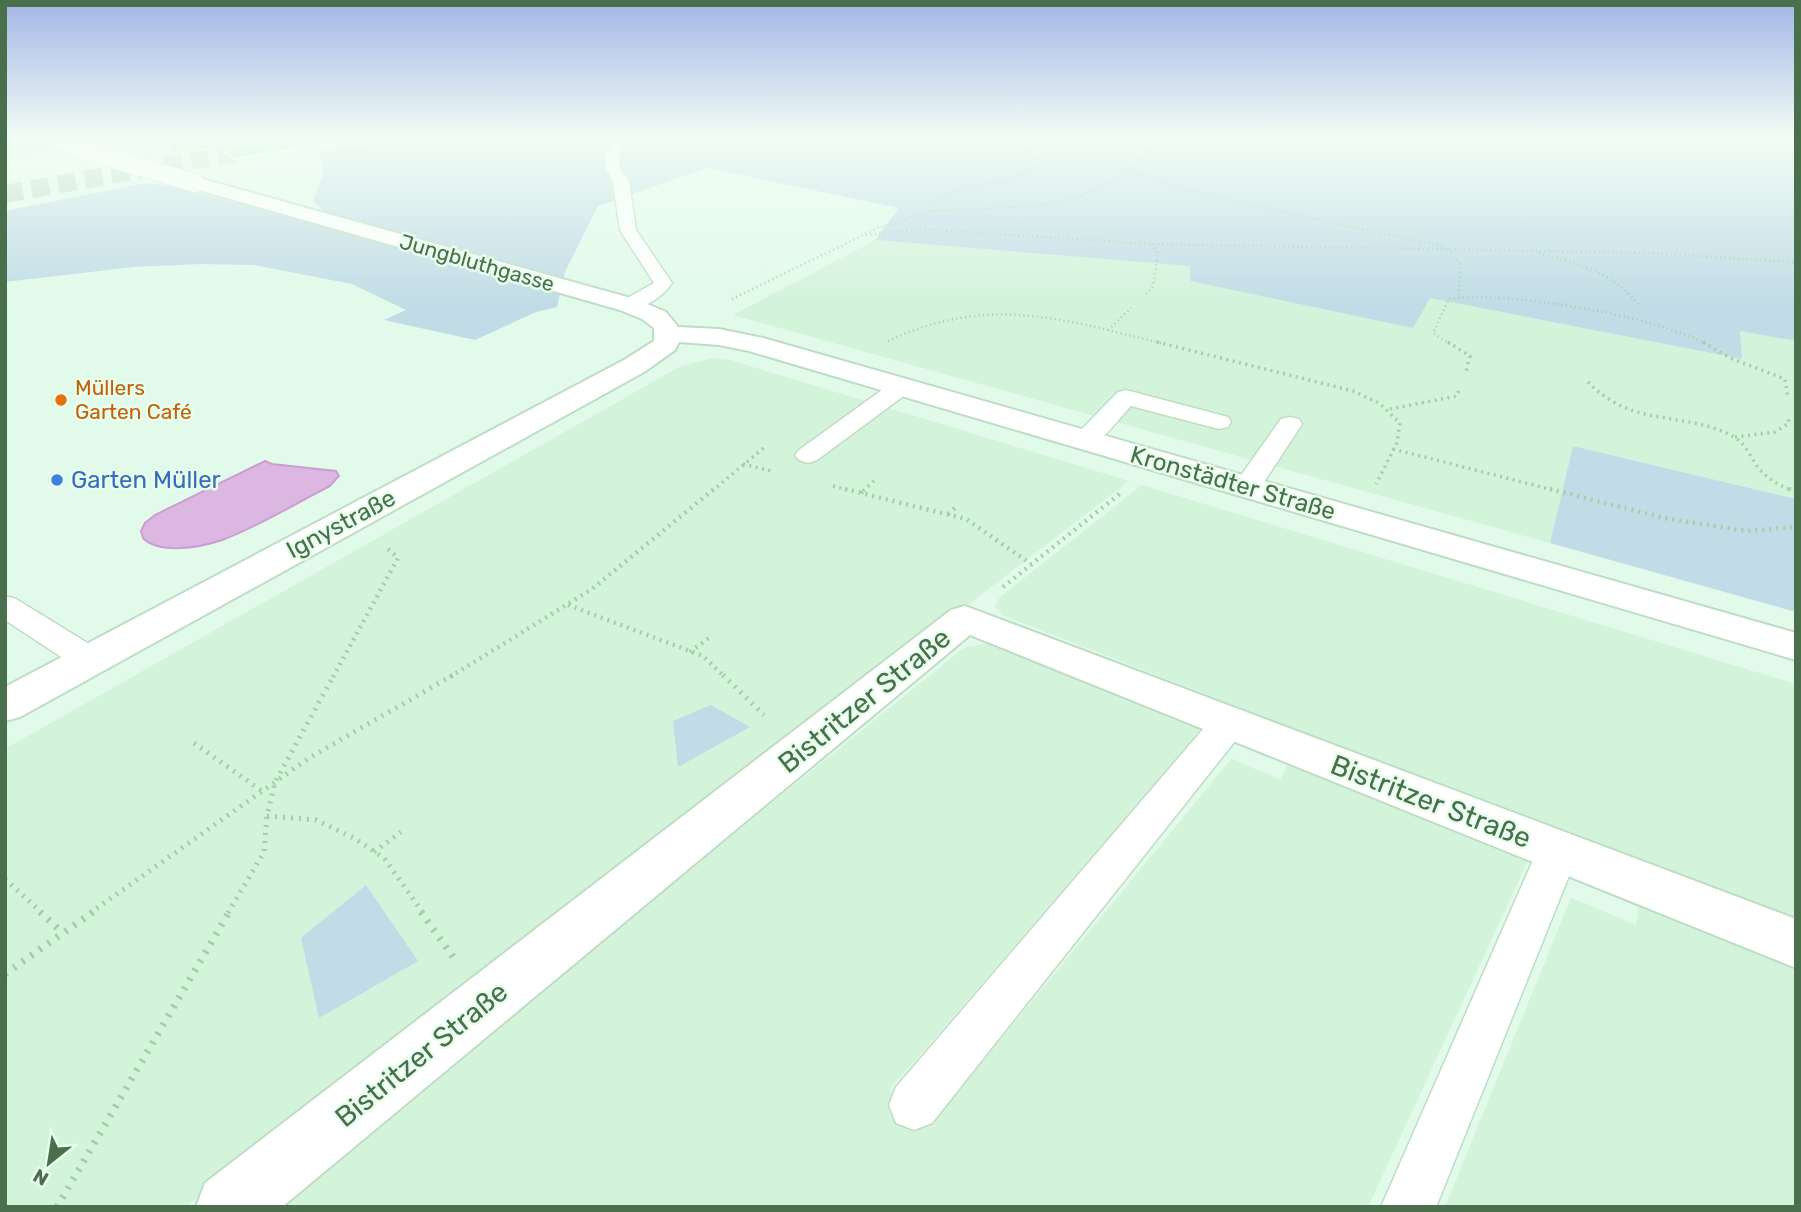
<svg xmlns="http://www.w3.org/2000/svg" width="1801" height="1212" font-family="Rubik,sans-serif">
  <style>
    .residential { fill: #d3f3db }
    .green { fill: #c1dce6 }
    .water { fill: #dbb7e2; stroke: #cb9ed3; stroke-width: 2 }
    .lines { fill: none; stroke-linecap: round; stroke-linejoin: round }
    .highway-tunnel { stroke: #bbd7c2; stroke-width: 18; stroke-dasharray: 18 9; stroke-linecap: butt }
    .lane-casing { stroke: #bedec3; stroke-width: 3 }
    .street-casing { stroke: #bedec3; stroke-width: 4 }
    .highway-casing { stroke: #fff; stroke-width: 4 }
    .path-far5 { stroke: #9ed2a2; stroke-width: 2; stroke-dasharray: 1 2.5; stroke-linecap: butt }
    .path-far4 { stroke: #9ed2a2; stroke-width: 2.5; stroke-dasharray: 1 3.5; stroke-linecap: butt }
    .path-far3 { stroke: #9ed2a2; stroke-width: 3.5; stroke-dasharray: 2 4.5; stroke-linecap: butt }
    .path-far2 { stroke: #9ed2a2; stroke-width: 4.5; stroke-dasharray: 2 5; stroke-linecap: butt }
    .path-far1 { stroke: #9ed2a2; stroke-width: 5; stroke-dasharray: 2 6; stroke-linecap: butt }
    .path { stroke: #9ed2a2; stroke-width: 7; stroke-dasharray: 2.5 8; stroke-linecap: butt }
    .lane { fill: #fff; fill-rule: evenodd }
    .street { fill: #fff; fill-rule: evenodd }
    .highway { fill: #a0f19c; fill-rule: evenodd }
    .street-bridge-casing { stroke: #bedec3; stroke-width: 20; stroke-linecap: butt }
    .street-bridge { stroke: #fff; stroke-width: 18 }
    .food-dot { fill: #e8710a; stroke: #e7feed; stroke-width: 2.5 }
    .shop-dot { fill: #3f7fe0; stroke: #e7feed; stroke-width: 2.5 }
    .labels { text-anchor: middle; stroke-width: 5; stroke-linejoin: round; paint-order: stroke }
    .far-street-label { font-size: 21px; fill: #4a6f4c; stroke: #e7feed }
    .far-food-label { font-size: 21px; fill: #c56008; stroke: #e7feed; text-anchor: start }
    .shop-label { font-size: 24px; fill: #366cbe; stroke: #e7feed; text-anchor: start }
    .street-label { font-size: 24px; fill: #4a6f4c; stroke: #e7feed }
    .near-street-label { font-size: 28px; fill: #4a6f4c; stroke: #e7feed }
  </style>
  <rect width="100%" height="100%" fill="#e1fae9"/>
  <!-- residential -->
  <path class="residential" d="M5,136H142L5,160Z
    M875,240L1191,266L1190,281L1430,298L1742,359L1740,331L1796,341V499L1573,446L1550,543L733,315Z
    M713,358L730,360L1129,481L185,1207H5V749L681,366Z
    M1142,485L1796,684V923L1002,615L995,606L1000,597Z
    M989,643L1206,727L889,1090L932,1123L1231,759L1281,780L1289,760L1530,856L1368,1207H271L959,652L967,647Z
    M1571,898L1636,925L1640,900L1796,962V1207H1445Z"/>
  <!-- green -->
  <path class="green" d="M429,136H1796V341L1740,331L1742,359L1430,298L1413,328L1190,281V266L875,240L899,208L707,168L598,206L565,272L557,307L536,312L475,340L384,320L406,310L352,284L254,265L201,264L133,267L5,282V211L146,183L180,188L300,220L326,213L313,201L324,173L319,151Z
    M1573,446L1796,499V612L1550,543Z
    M711,705L750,727L678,767L673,721Z
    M366,885L418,961L319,1018L301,938Z"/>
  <!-- water -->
  <path class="water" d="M265,461L272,464L336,471L339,476L330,486C296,503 258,527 222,540C202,547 159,555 143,538L141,531L145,523L155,515Z"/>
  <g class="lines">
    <!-- highway-tunnel -->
    <path class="highway-tunnel" d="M5,194L234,153"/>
    <defs>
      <path id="lane" d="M616,136H629L619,156L620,168L629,182L636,230L672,283C663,297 639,313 622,309L619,305L622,301L654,283L620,230L613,182L606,168L605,156Z
        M901,380L909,382L912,387L909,392L817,460L808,463L799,460L795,455L799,450L893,382Z
        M1126,390L1228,417L1231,422L1228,427L1219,429L1131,406C1116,421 1099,451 1076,445L1072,440L1076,435L1118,392Z
        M1290,417L1299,419L1302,424L1257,493L1247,495L1237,493L1234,487L1237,481L1281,419Z
        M5,596L16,599L102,652L107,660L102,668L90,671L78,668L5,620Z
        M1230,709L1243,713L1248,722L1243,731L932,1123L914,1130L896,1123L889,1105L896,1087L1217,713Z
        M1558,834L1573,839L1579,851L1436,1207H1381L1537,851L1543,839Z"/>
      <path id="street" d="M26,136H51L76,142L78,146L70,151L28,139Z
        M195,177L638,300L666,312L678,327L719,329L763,338L1796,633V660L749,351L719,345L679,342L675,350L644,372L20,717L5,721V687L624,360L654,341V328L642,319L620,310L188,187L186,183L188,179Z
        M965,606L1796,919V968L970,635L282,1207H196L205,1183L951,610Z"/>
      <path id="highway" d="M218,136H254L246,141L175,153L167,148L175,143Z
        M311,136H348L340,141L234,158L226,153L234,148Z"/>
    </defs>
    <!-- lane casing -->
    <use href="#lane" class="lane-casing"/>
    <!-- street casing -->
    <use href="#street" class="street-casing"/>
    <!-- highway casing -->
    <use href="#highway" class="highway-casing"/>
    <!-- path-far5 -->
    <path class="path-far5" d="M1130,169L1183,189L1357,228
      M930,212V205L961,188L1010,180L1036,168L1032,155L1013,136
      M878,228L931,211L1037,206L1079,197L1115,181L1154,147L1176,136"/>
    <!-- path-far4 -->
    <path class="path-far4" d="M1349,226L1445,247
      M866,235L921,229L1151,244L1649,253L1796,262
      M1448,249L1460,264L1459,295
      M1539,253C1574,264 1616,272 1638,305
      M1146,294L1153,286L1158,253L1151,244
      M732,299L882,226
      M1108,330L1131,308
      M888,341C988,294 1063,319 1164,344
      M1450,344L1433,333L1449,299C1506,290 1655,316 1706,344"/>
    <!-- path-far3 -->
    <path class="path-far3" d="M1157,342L1353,391L1379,403L1400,423L1397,443L1376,484
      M1448,342L1470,356L1466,372
      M1703,342L1730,358L1785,379L1788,398
      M1588,382C1635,430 1683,409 1734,437C1745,443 1750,456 1757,466C1767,479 1779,485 1793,491
      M1390,409L1457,396L1459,390
      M1735,437L1775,432L1789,423L1788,417
      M1393,449L1557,491
      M743,464L771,471
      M833,486L852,491
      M712,491L766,446
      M863,491L876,479"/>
    <!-- path-far2 -->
    <path class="path-far2" d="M845,489L966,519L1031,564
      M1550,489L1664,518L1746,531L1796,527
      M1789,489L1796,492
      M861,493L865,489
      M948,514L957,506
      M1003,587L1122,492
      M568,605L703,656L725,677
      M690,652L709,638
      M333,677L398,558L388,549
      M450,677L592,589L714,489"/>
    <!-- path-far1 -->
    <path class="path-far1" d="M723,675L764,715
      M194,743L262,791
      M267,816L316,820L354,838L384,858L423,913
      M374,852L401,832
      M5,879L42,913
      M90,913L309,758L453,675
      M228,913L264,852L267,816L275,782L334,675"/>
    <!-- path -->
    <path class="path" d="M40,912L63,933
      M421,912L453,957
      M5,974L93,912
      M57,1207L229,912"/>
    <!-- lane -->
    <use href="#lane" class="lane"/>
    <!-- street -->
    <use href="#street" class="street"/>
    <!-- highway -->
    <use href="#highway" class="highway"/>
    <defs>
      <path id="street-bridge" d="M70,146L195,183"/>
    </defs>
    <!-- street-bridge casing -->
    <use href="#street-bridge" class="street-bridge-casing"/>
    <!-- street-bridge -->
    <use href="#street-bridge" class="street-bridge"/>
  </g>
  <!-- sky -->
  <linearGradient id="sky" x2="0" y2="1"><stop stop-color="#a3b5e6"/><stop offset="0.45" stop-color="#f2fdf5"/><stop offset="1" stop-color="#f2fdf5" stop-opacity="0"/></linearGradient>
  <rect width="1801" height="305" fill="url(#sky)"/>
  <!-- markers -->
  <circle class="food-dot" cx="61" cy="400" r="7"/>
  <circle class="shop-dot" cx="57" cy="480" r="7"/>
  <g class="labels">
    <!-- far-street labels -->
    <g class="far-street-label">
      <text transform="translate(477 263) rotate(16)" y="7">Jungbluthgasse</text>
    </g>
    <!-- far-food labels -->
    <g class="far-food-label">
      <text x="75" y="395">Müllers<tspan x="75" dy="24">Garten Café</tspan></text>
    </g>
    <!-- shop labels -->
    <g class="shop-label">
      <text x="71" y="488">Garten Müller</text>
    </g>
    <!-- street labels -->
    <g class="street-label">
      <text transform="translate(1233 483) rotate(16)" y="8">Kronstädter Straße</text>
      <text transform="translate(341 524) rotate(-28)" y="8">Ignystraße</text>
    </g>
    <!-- near-street labels -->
    <g class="near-street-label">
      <text transform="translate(864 700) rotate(-39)" y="10">Bistritzer Straße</text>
      <text transform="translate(1431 801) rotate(21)" y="10">Bistritzer Straße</text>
      <text transform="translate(421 1054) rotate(-39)" y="10">Bistritzer Straße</text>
    </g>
  </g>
  <!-- border -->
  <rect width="1801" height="1212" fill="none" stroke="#4a6f4c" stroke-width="14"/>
  <!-- north arrow -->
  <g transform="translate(49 1163) rotate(210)" stroke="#e7feed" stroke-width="5" paint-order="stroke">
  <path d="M0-5L12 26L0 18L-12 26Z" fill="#4a6f4c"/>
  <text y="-10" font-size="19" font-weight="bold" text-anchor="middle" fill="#4a6f4c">N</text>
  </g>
</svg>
